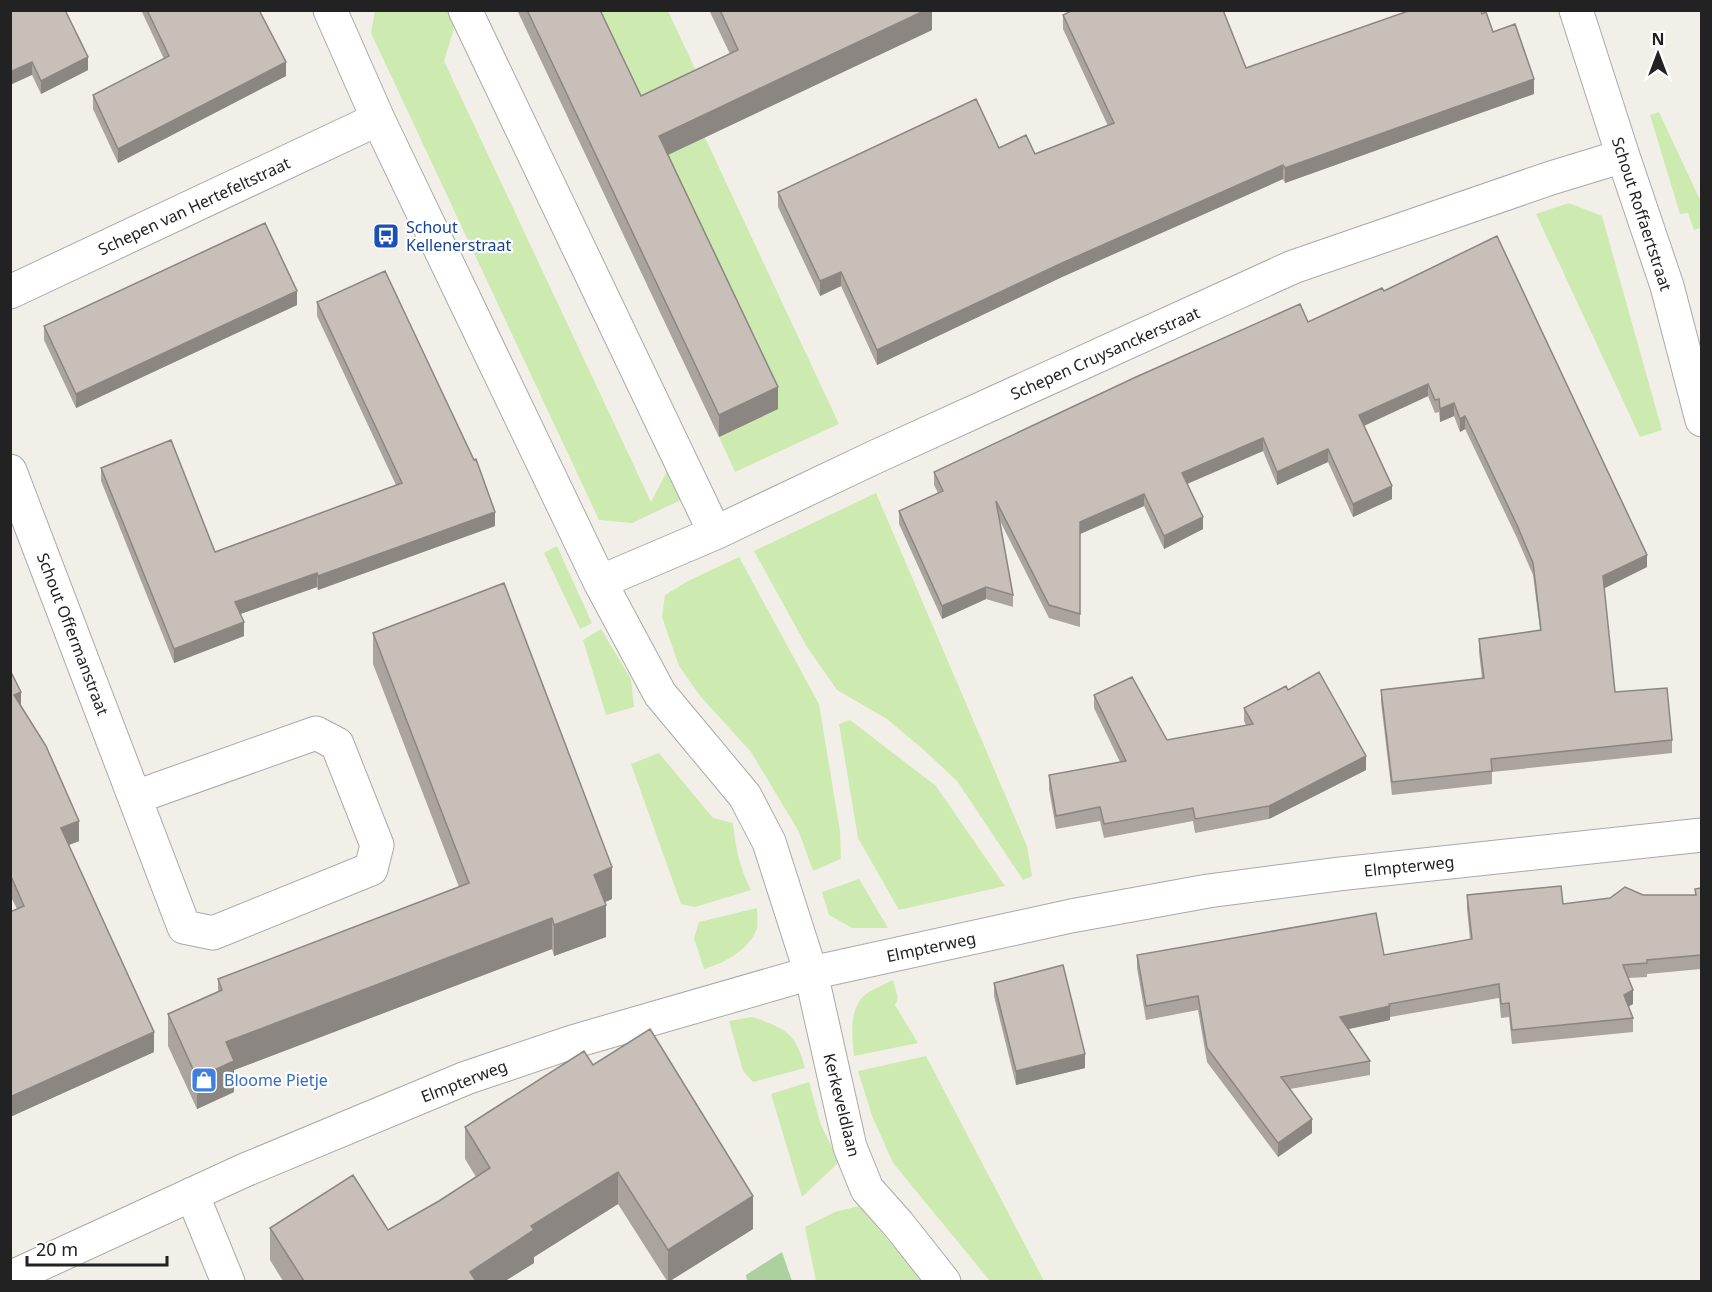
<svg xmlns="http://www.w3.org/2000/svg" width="1712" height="1292" font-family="'Noto Sans',sans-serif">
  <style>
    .grass { fill: #cdebb0 }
    .forest { fill: #add19e }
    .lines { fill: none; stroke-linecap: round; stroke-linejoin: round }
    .minor-casing { stroke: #a9a9a9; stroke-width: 35 }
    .minor { stroke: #fff; stroke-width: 33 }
    .wall { fill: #aba49e }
    .shaded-wall { fill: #8b8681 }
    .building { fill: #c7bfb8; stroke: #8b8681; stroke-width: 1.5 }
    .labels { text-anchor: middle; stroke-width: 4.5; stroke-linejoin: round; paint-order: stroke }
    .street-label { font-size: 16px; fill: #222; stroke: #fff }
    .transit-label { font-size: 16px; fill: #164399; stroke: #fff; text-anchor: start }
    .shop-label { font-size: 16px; fill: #366cbe; stroke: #fff; text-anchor: start }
  </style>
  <rect width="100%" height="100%" fill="#f2efe9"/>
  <!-- grass -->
  <path class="grass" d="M375,11H453L457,19L444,61L651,502L669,467L685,498L632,523L599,520L371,33Z
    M589,11H668L704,88L686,97L839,424L735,472L719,437L778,409Z
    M1659,112L1701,202V228L1694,230L1688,213L1680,214L1650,115Z
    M1569,203L1602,216L1662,430L1640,437L1536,214Z
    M876,493L1027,846L1032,876L1023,880L957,781L925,751L887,719L837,690L807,647L754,551Z
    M557,546L592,623L580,629L544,553Z
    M739,557L819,704L840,831L841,859L813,871L799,832L751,752L701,697L679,666L662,617L665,595L688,581Z
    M601,629L631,679L634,707L606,715L583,640Z
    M850,720L936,786L1005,886L899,910L858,838L839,724Z
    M659,753L713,818L733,823C736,850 739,865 751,890L695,907L681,904L631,764Z
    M859,879L888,928H852L829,915L822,892Z
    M757,908C757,914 758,922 757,928C750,950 724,963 704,969L694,938L699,922Z
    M893,980L898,998L895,1005L918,1043L854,1056C852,1034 848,1008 867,993C875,988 885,984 893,980Z
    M752,1017C785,1028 796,1032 805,1068L753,1082L743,1071L729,1021Z
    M926,1056L1044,1281H990L893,1163L872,1116L858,1071Z
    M809,1082L821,1125L839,1162L802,1197L771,1094Z
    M859,1206L923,1281H816L805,1227L835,1212Z"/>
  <!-- forest -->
  <path class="forest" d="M782,1252L792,1281H747L746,1275Z"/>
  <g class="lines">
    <defs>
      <path id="minor" d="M330,10L378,119L600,582L660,694L745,796L769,842L811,973L850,1147L867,1189L899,1225L944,1282
        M465,10L715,533
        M1576,10L1623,156L1667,286L1702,420
        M10,292L378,119
        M10,471L184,927L213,933L371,869L377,845L337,744L316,733L136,797
        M600,582L715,533L875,457L1293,267L1551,178L1623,156
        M192,1194L228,1282
        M10,1278L245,1170L466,1078L572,1042L811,973L1071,916L1208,891L1339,874L1702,835"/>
    </defs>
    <!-- minor casing -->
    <use href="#minor" class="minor-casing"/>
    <!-- minor -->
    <use href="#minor" class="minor"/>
  </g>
  <!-- wall -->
  <path class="wall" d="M10,10L88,70L41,94L32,75Z
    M141,10H259L286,76L118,163L93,109V95L164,59Z
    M517,10H600L641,96L730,54L709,10H932V30L668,155L778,409L719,437Z
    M1073,10H1226L1223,12L1246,68L1493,32L1534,94L1285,183L1283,179L1062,277L877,365L841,286L820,296L778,207V192L999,148L1035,154L1108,126L1063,29V15Z
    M1384,291L1647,567L1604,588L1615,692L1672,740V753L1492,772V784L1392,795L1381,702V690L1482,679L1479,652V639L1540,630L1533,575L1517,538L1465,429L1460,432L1454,416L1440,422L1439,412L1435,413L1428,396L1364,426L1392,499L1353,517L1328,462L1277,485L1263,451L1187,484L1203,529L1164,549L1144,506L1080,534V627L1049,618L1000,521L1013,595V607L986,599L942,619L899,524V511L938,493L934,485V472Z
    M317,302L495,526L318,590L317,587L240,614L244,636L174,663L101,481V468L215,552L396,485L317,316Z
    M297,305L76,408L44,340V326Z
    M373,633L612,899L605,902L606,937L554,956L552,949L234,1070V1092L197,1109L168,1046V1014L218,992V979L459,887L373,664Z
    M10,670L21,706L79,841L69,845L154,1052L10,1117V912L17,909L10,895Z
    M1288,690L1366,770L1269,819L1195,833L1193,821L1104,838L1100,821L1056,829L1049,789V775L1120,762L1094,708V695L1167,740L1246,725L1244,721V708Z
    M1701,888V969L1647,974V977L1628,978L1633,1004L1628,1007L1633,1018V1032L1512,1044L1509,1017L1501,1018L1499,998L1390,1017V1020L1348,1029L1370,1061V1075L1290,1089L1312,1133L1278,1157L1207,1062L1198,1010L1146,1020L1137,968V955H1384L1470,939L1467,909V895L1563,904L1643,895H1695V889Z
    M994,983L1085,1068L1016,1085L994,996Z
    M593,1065L753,1229L670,1281H667L618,1204L534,1257V1263L505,1281H283L270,1260V1228L388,1230L439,1201L476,1177L465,1159V1127Z"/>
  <!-- shaded-wall -->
  <path class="shaded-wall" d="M926,10H932V30L659,159V136Z
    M88,57V70L41,94V81Z
    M32,62V75L10,85V72Z
    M286,62V76L118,163V149Z
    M1534,79V94L1285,183V168Z
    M1283,165V179L1062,277L877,365V350L1062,263Z
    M841,272V286L820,296V281Z
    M297,291V305L76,408V394Z
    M1428,384V396L1359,428V415Z
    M778,387V409L719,437V415Z
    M1454,403V416L1440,422V409Z
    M1465,416V429L1460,432V419Z
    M1263,438V451L1182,486V473Z
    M1328,449V462L1277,485V472Z
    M1392,486V499L1353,517V504Z
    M1144,494V506L1080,534V522Z
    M495,512V526L318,590V576Z
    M1203,517V529L1164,549V536Z
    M1647,555V567L1603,589V576Z
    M317,573V587L235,616V602Z
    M986,587V599L942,619V606Z
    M244,622V636L174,663V649Z
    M21,692V712L14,695Z
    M1366,756V770L1269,819V806Z
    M79,821V841L61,848V828Z
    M612,867V899L594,907V875Z
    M606,905V937L554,956V925Z
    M552,918V949L234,1070V1092L197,1109V1078L226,1042Z
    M1633,990V1004L1624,1009V995Z
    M1390,1006V1020L1340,1031V1017Z
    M154,1032V1052L10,1117V1097Z
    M1085,1054V1068L1016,1085V1071Z
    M1312,1119V1133L1278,1157V1143Z
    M618,1172V1204L534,1257V1263L505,1281H470V1272L531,1226Z
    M753,1196V1229L670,1281H668V1250Z"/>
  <!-- building -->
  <path class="building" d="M10,10H65L88,57L41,81L32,62L10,72Z
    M147,10H259L286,62L118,149L93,95L169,56Z
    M527,10H600L641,96L738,50L720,10H926L659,136L778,387L719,415Z
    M1073,10H1223L1246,68L1411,10H1481L1482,14L1486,12L1493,32L1515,24L1534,79L1285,168L1283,165L1062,263L877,350L841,272L820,281L778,192L976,99L999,148L1026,135L1035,154L1114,123L1063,15Z
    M265,223L297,291L76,394L44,326Z
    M1497,236L1647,555L1603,576L1615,692L1667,688L1672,740L1491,759L1492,771L1392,782L1381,690L1484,678L1479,639L1541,630L1533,563L1517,525L1465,416L1460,419L1454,403L1440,409L1439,399L1435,400L1428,384L1359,415L1392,486L1353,504L1328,449L1277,472L1263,438L1182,473L1203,517L1164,536L1144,494L1080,522V614L1049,605L996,501L1013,595L986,587L942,606L899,511L943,491L934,472L1136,377L1300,304L1308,322L1382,288L1384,291Z
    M385,271L474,460L476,459L495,512L318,576L317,573L235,602L244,622L174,649L101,468L171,440L215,552L402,483L317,302Z
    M504,583L612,867L594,875L606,905L554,925L552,918L226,1042L234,1061L197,1078L168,1014L222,990L218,979L469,883L373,633Z
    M10,670L21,692L14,695L46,746L79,821L61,828L154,1032L10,1097V912L24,906L10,874Z
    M1319,672L1366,756L1269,806L1195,819L1193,808L1104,824L1100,807L1056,816L1049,775L1126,761L1094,695L1132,677L1167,740L1253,724L1244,708L1286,686L1288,690Z
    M1561,886L1563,904L1610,898L1625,887L1643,895H1696L1695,889L1701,888V955L1647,960V963L1623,965L1633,990L1624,995L1633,1018L1512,1030L1509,1003L1501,1004L1499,984L1389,1004L1390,1006L1340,1017L1370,1061L1281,1077L1312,1119L1278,1143L1207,1048L1198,996L1146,1006L1137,955L1376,913L1384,955L1472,939L1467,895Z
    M1063,965L1085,1054L1016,1071L994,983Z
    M650,1029L753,1196L668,1250L618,1172L531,1226L534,1230L470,1272L476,1281H304L270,1228L353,1175L388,1230L439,1201L490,1168L465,1127L584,1051L593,1065Z"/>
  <!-- icons -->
  <defs>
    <symbol id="bus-square" viewBox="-11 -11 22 22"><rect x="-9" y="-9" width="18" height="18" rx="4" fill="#1a4fb4" stroke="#fff"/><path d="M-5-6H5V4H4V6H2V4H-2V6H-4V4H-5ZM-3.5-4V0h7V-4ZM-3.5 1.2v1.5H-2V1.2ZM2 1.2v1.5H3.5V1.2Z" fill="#fff"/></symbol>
    <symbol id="shop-square" viewBox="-11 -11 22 22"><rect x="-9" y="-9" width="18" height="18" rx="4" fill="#3f7fe0" stroke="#fff"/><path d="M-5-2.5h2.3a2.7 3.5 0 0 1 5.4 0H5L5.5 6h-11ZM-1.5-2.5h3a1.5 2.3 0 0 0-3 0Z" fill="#fff"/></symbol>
  </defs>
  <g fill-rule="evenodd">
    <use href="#bus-square" x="371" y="221" width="30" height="30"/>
    <use href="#shop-square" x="189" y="1065" width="30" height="30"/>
  </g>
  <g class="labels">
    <!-- street labels -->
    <g class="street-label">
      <text transform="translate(194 206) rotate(-25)" y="6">Schepen van Hertefeltstraat</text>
      <text transform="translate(1642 214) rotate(72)" y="6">Schout Roffaertstraat</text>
      <text transform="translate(1105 353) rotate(-24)" y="6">Schepen Cruysanckerstraat</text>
      <text transform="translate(73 634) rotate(69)" y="6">Schout Offermanstraat</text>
      <text transform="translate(1409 866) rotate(-6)" y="6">Elmpterweg</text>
      <text transform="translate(931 947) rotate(-12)" y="6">Elmpterweg</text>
      <text transform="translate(464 1081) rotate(-21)" y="6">Elmpterweg</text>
      <text transform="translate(842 1105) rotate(76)" y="6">Kerkeveldlaan</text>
    </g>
    <!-- transit labels -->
    <g class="transit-label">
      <text x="406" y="233">Schout<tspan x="406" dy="18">Kellenerstraat</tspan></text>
    </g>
    <!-- shop labels -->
    <g class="shop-label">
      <text x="224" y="1086">Bloome Pietje</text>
    </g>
  </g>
  <!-- border -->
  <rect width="1712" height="1292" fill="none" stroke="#222222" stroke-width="24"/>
  <!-- north arrow -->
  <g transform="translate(1658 54)" stroke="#ffffff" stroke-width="4.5" paint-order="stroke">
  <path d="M0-4.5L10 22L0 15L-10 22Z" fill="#222222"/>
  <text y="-9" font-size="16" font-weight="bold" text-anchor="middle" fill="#222222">N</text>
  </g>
  <!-- scale -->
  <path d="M27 1256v9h140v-9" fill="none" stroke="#222222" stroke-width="3"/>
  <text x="36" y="1256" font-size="18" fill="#222222" stroke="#ffffff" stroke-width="4.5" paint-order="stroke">20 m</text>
</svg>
